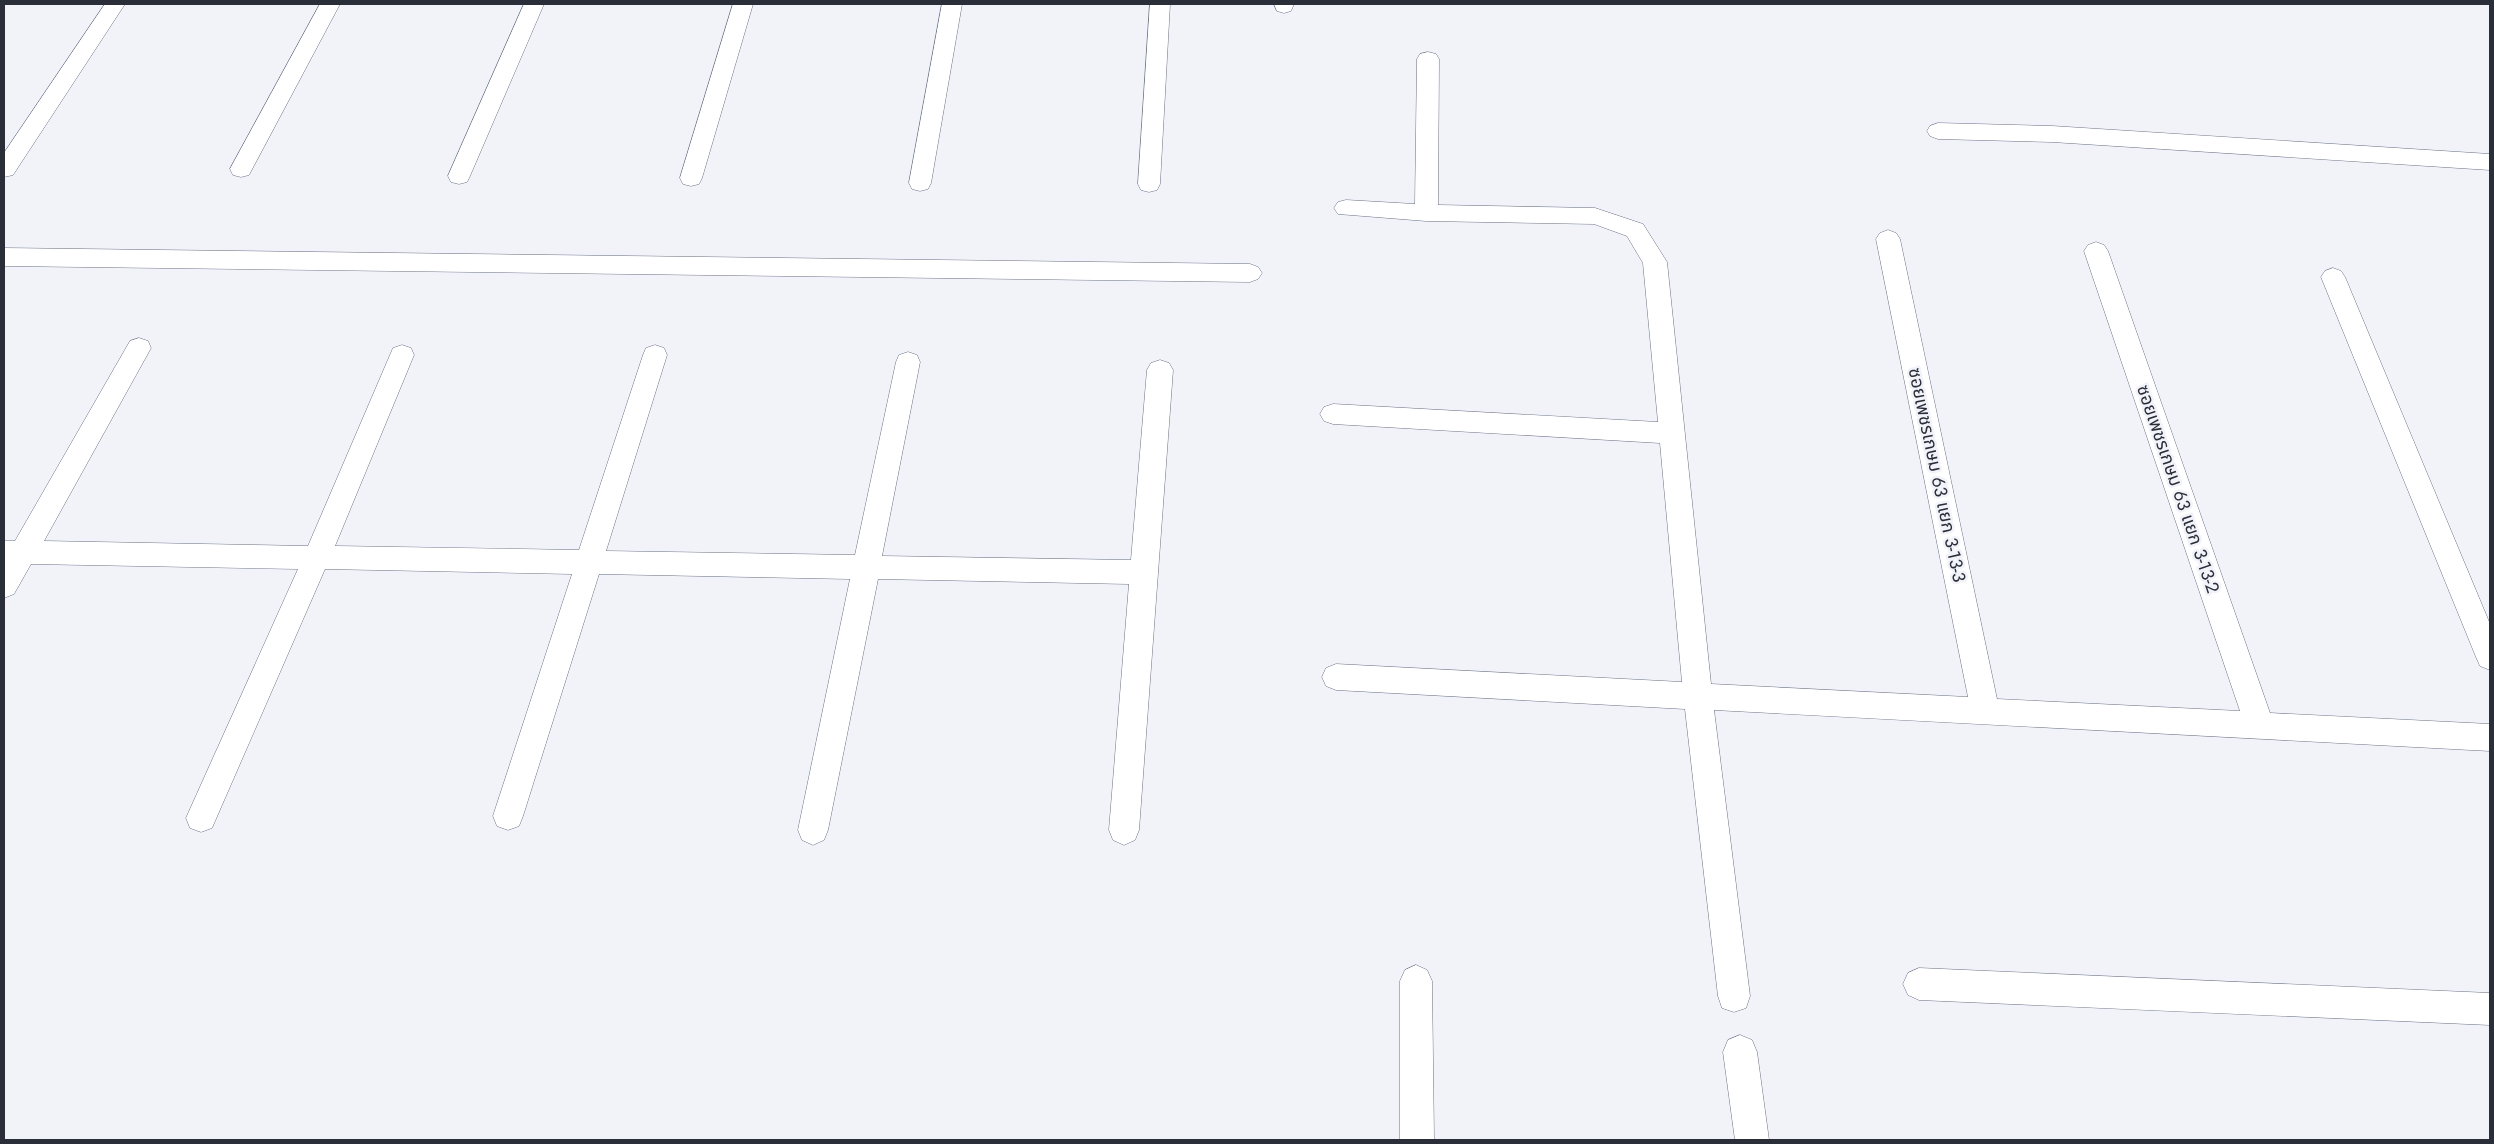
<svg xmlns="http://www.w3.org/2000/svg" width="2494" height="1144" font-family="Jost,'Noto Sans Thai',sans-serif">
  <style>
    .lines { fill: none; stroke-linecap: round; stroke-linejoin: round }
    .minor-casing { stroke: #67728c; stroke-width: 1 }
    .minor { fill: #fff; fill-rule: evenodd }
    .labels { text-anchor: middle; stroke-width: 5; stroke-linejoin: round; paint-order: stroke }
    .street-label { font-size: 18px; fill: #2a2e39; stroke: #f1f3f9 }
  </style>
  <rect width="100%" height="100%" fill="#f1f3f9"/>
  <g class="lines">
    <defs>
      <path id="minor" d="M105,4H125L13,175L4,177V153Z
        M320,4H340L249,175L241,177L233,175L230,169Z
        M524,4H544L470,176L467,182L459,184L451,182L448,176Z
        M733,4H753L702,178L699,184L691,186L683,184L680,178Z
        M942,4H962L931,183L928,189L920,191L912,189L909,183Z
        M1150,4H1170L1160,184L1157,190L1149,192L1141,190L1138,184Z
        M1274,4H1294L1291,11L1284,13L1277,11Z
        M1428,52L1436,54L1439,59L1438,205L1595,208L1643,224L1667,262L1711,684L1968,697L1876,239L1880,233L1888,230L1896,233L1900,239L1997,699L2240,711L2084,251L2088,245L2096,242L2104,245L2108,251L2270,713L2490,724V751L1714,710L1750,996L1746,1008L1734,1012L1722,1008L1718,996L1685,709L1336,690L1326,686L1322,677L1326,668L1336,664L1682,682L1660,443L1333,424L1324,421L1320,414L1324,407L1333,404L1658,422L1643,263L1627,236L1594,224L1426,221L1338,214L1334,208L1338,202L1346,200L1415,204L1417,59L1420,54Z
        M1938,123L2052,126L2490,154V170L2052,142L1938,139L1930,136L1927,131L1930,126Z
        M4,248L1250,264L1258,267L1262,273L1258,279L1250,282L4,266Z
        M2333,268L2341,271L2345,277L2490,624V670L2480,666L2476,657L2321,277L2325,271Z
        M139,338L148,341L151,348L44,541L308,546L390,355L393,348L402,345L411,348L414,355L335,546L579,550L643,355L646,348L655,345L664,348L667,355L606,551L855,555L896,362L899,355L908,352L917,355L920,362L882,556L1131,560L1147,370L1151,363L1160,360L1169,363L1173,370L1139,830L1135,840L1124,845L1113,840L1109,830L1129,584L878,579L828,830L824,840L813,845L802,840L798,830L850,579L599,574L523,816L519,826L508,830L497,826L493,816L572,574L325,569L212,828L201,832L190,828L186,818L298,569L31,564L14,594L4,598V541H15L130,341Z
        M1416,965L1427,970L1432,981L1434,1140H1400V981L1405,970Z
        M1919,968L2490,993V1025L1919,1000L1908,995L1903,984L1908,973Z
        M1740,1035L1752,1040L1757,1052L1769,1140H1735L1723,1052L1728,1040Z"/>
    </defs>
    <!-- minor casing -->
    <use href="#minor" class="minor-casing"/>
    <!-- minor -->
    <use href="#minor" class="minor"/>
  </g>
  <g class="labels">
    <!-- street labels -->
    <g class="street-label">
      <text transform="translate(1937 475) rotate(78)" y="6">ซอยเพชรเกษม 63 แยก 3-13-3</text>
      <text transform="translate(2178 489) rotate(71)" y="6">ซอยเพชรเกษม 63 แยก 3-13-2</text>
    </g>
  </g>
  <!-- border -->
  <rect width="2494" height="1144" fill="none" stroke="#2a2e39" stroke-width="10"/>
</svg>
